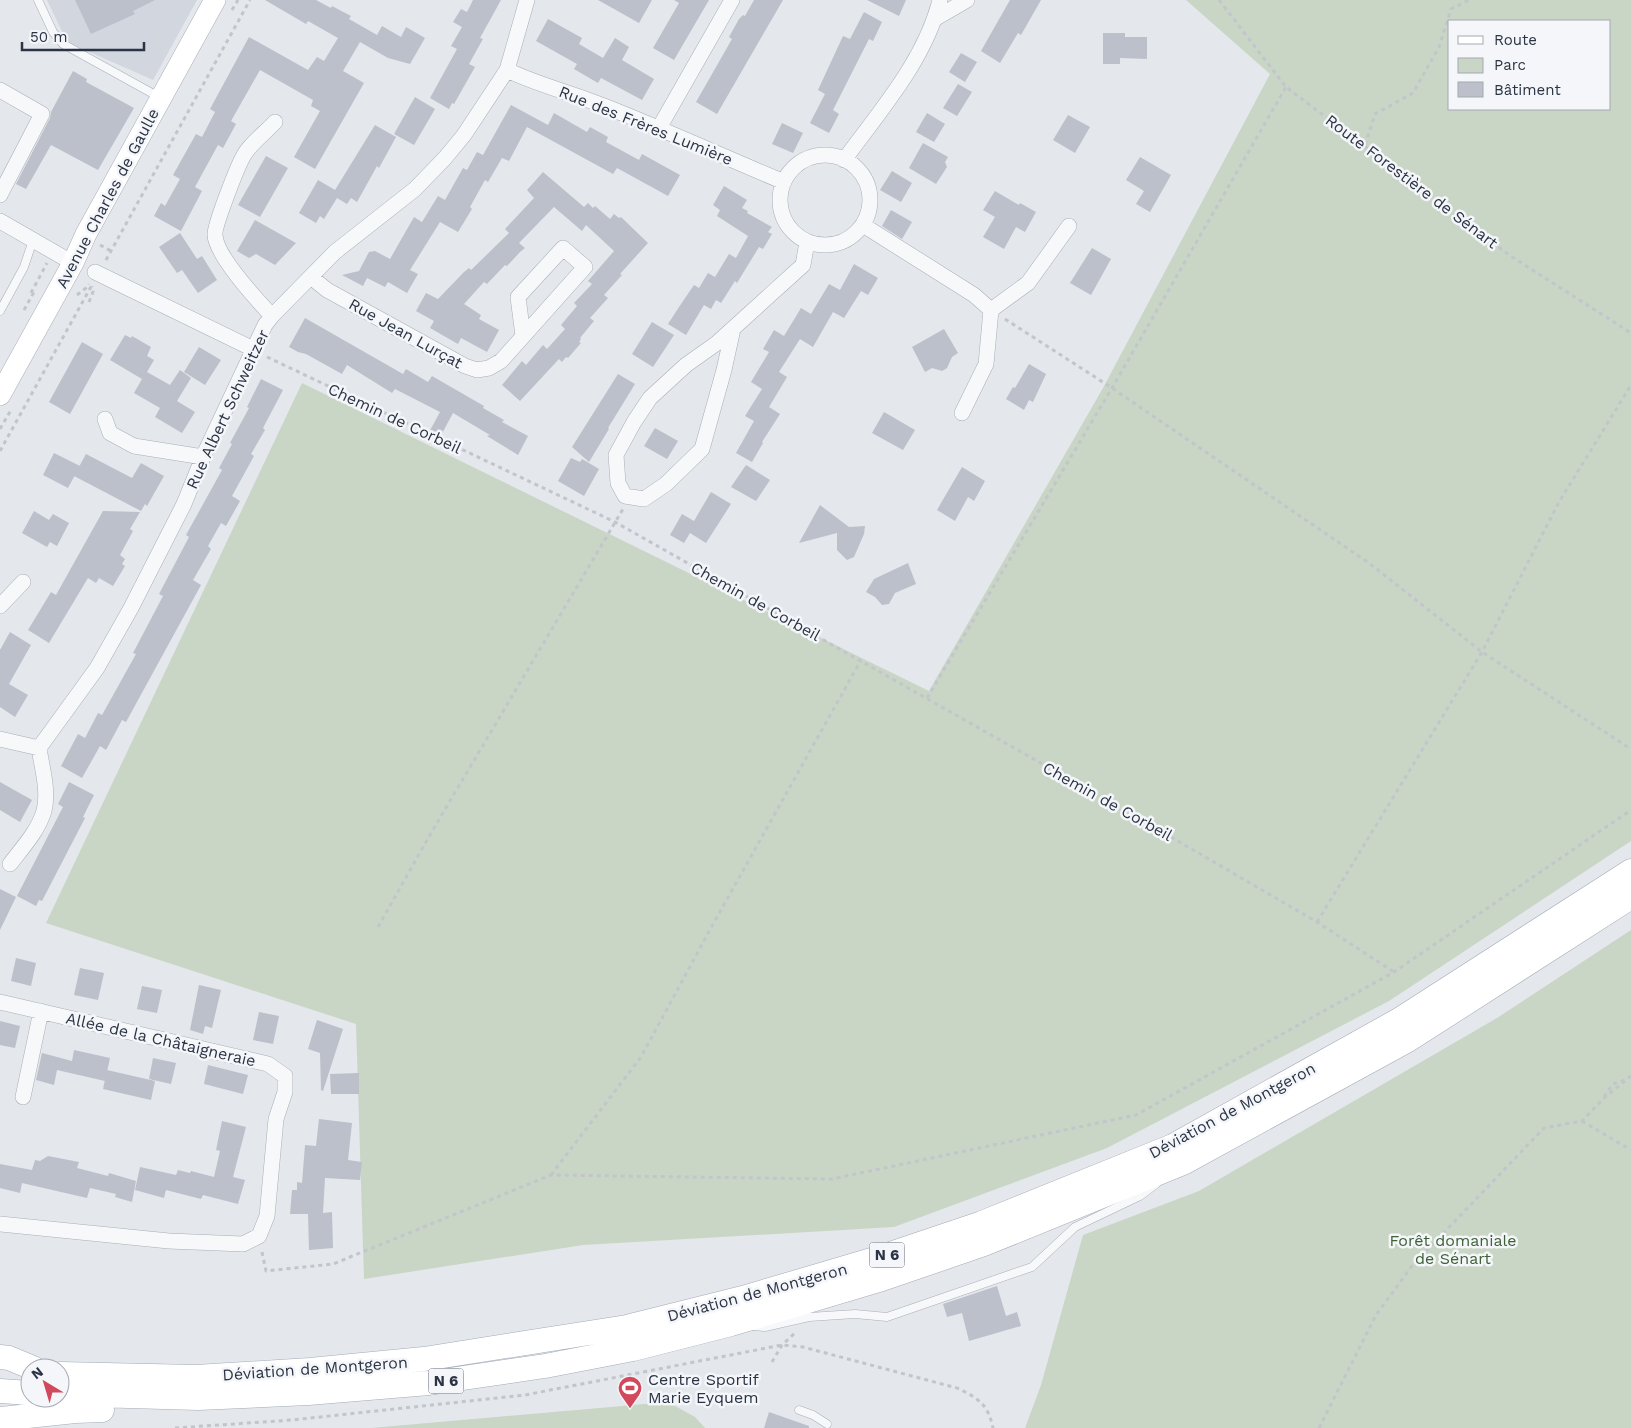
<svg xmlns="http://www.w3.org/2000/svg" width="1631" height="1428" font-family="'Work Sans',sans-serif">
  <style>
    .built { fill: #d2d6de }
    .green { fill: #c9d6c5; fill-rule: evenodd }
    .building { fill: #bbc0ca }
    .lines { fill: none; stroke-linecap: round; stroke-linejoin: round }
    .lane-casing { stroke: #a9aeb7; stroke-width: 9 }
    .street-casing { stroke: #a9aeb7; stroke-width: 16 }
    .secondary-casing { stroke: #a9aeb7; stroke-width: 22 }
    .primary-casing { stroke: #a3abb8; stroke-width: 25 }
    .path { stroke: #c2c5cb; stroke-width: 3; stroke-dasharray: 4 4; stroke-linecap: butt }
    .lane { stroke: #f7f8fa; stroke-width: 8 }
    .street { stroke: #f7f8fa; stroke-width: 15 }
    .secondary { stroke: #fff; stroke-width: 21 }
    .primary { stroke: #fff; stroke-width: 24 }
    .labels { text-anchor: middle; stroke-width: 5; stroke-linejoin: round; paint-order: stroke }
    .shield { fill: #f4f6f9; stroke: #676e7b; stroke-width: 1 }
    .shield-label { font-size: 15px; font-weight: bold; fill: #2b3445 }
    .street-label { font-size: 16px; fill: #2b3445; stroke: #f4f6f9 }
    .park-label { font-size: 16px; fill: #3f6138; stroke: #f4f6f9 }
    .poi-label { font-size: 16px; fill: #2b3445; stroke: #f4f6f9; text-anchor: start }
  </style>
  <rect width="100%" height="100%" fill="#e4e7ec"/>
  <!-- built -->
  <path class="built" d="M47,0H197L153,80L67,42Z"/>
  <!-- green -->
  <path class="green" d="M1186,0H1631V841L1389,1001L1107,1148L894,1227L583,1245L364,1279L356,1024L46,923L302,383L929,691L1103,388L1270,74ZM1450,21H1610V109H1450Z
    M1631,930V1428H1025L1041,1385L1083,1235L1199,1191L1497,1018Z
    M668,1402L695,1417L705,1428H371Z"/>
  <!-- building -->
  <path class="building" d="M75,0H155L133,11L135,14L91,34Z
    M265,0H316L331,8L332,6L351,16L349,19L377,35L382,26L401,37L406,27L425,38L410,64L388,58L360,42L343,71L364,83L315,169L294,157L320,111L311,106L313,100L260,70L231,121L236,124L223,148L218,145L195,187L202,191L181,231L154,216L161,203L165,206L180,179L173,175L196,134L202,137L215,112L210,109L249,37L308,70L317,57L324,61L338,38L308,21L306,24Z
    M473,0H501L480,38L483,39L469,64L475,67L454,104L452,103L449,109L430,98L457,49L451,46L462,27L453,22L461,9L467,12Z
    M598,0H652L639,23Z
    M674,0H709L674,60L653,48L679,3Z
    M754,0H783L717,114L696,102L732,39L729,37L739,19L743,15L745,16Z
    M867,0H906L899,16Z
    M1010,0H1041L1021,35L1018,33L1000,63L981,51Z
    M864,12L882,22L873,41L869,39L833,110L839,114L829,133L810,123L825,94L818,90L843,36L850,39Z
    M548,19L582,38L579,44L603,58L615,38L629,47L622,60L654,79L642,100L601,78L598,83L574,69L577,64L536,41Z
    M1103,33H1125V37H1147V59L1120,58V64H1103Z
    M961,53L977,62L965,82L949,72Z
    M73,71L87,79L86,82L134,108L98,170L51,145L26,189L16,184L50,118L51,112Z
    M958,84L972,92L957,116L943,108Z
    M415,97L435,109L414,145L394,134Z
    M511,105L548,125L554,113L587,132L590,127L608,137L606,142L639,160L642,154L680,175L668,196L617,168L613,174L527,127L509,161L502,158L488,182L485,180L470,207L472,209L458,232L440,222L410,270L418,274L407,293L388,282L385,287L367,278L363,286L342,275L359,271L369,252L375,251L390,259L414,217L422,222L438,196L445,200L463,168L467,170L477,152L483,155Z
    M927,113L945,124L934,142L916,132Z
    M1068,115L1090,127L1075,153L1053,140Z
    M782,123L803,133L793,153L772,144Z
    M375,125L396,137L379,168L377,166L357,202L351,198L347,204L337,198L324,219L320,216L316,223L299,213L318,180L335,190Z
    M923,143L948,157L945,162L947,167L936,184L909,168Z
    M266,156L288,168L260,217L238,205Z
    M1140,157L1171,175L1150,212L1136,204L1144,191L1126,180Z
    M892,171L912,183L901,202L880,190Z
    M543,172L584,207L588,203L593,208L595,206L610,219L614,214L619,218L621,217L648,243L620,274L622,275L604,295L608,298L590,318L594,321L580,338L581,339L579,342L581,343L568,358L566,357L562,362L559,359L520,401L502,385L522,361L526,365L543,345L547,349L565,329L561,325L577,306L574,303L592,284L588,281L614,251L586,225L582,231L554,207L519,243L525,248L520,252L507,266L505,265L487,284L484,282L464,304L481,315L479,319L499,330L487,352L461,338L458,344L430,328L434,321L416,311L426,293L438,299L464,272L469,268L471,270L509,233L505,229L534,198L527,190Z
    M724,186L747,200L742,208L748,211L747,213L772,227L768,232L772,234L763,249L759,247L737,283L735,281L721,303L716,300L711,309L704,305L686,335L668,324L681,304L694,285L699,288L708,273L715,277L729,254L736,258L748,236L717,216L720,210L713,205Z
    M995,191L1019,205L1020,203L1036,212L1025,232L1016,227L1004,249L983,237L995,217L983,210Z
    M891,210L912,222L902,239L882,226Z
    M255,220L296,243L275,265L256,254L249,258L237,251Z
    M180,233L197,259L202,256L217,280L198,293L182,270L177,273L159,247Z
    M1092,248L1111,259L1091,295L1070,283Z
    M854,264L878,278L868,295L861,291L844,318L833,312L813,347L800,339L779,372L787,377L769,407L780,414L762,442L763,443L752,462L736,453L754,421L745,416L762,389L751,382L769,352L763,349L774,330L784,336L801,308L811,314L829,284L840,290Z
    M305,318L403,374L406,369L428,382L432,376L484,406L483,408L504,420L502,422L528,436L518,455L487,436L490,435L453,413L438,441L427,436L440,412L395,389L392,393L347,365L342,374L306,354L298,352L289,347Z
    M652,322L674,335L653,367L632,354Z
    M944,329L958,353L952,357L947,368L942,371L932,368L925,372L912,347Z
    M125,335L131,338L132,336L151,347L147,356L154,360L147,372L170,385L180,370L191,378L177,401L195,412L182,433L155,417L160,408L134,393L142,379L110,360Z
    M82,342L103,354L70,414L49,402Z
    M199,347L221,360L205,385L184,372Z
    M1029,364L1046,374L1033,402L1029,400L1024,410L1006,399L1013,387L1015,388Z
    M618,374L635,384L608,428L609,429L589,462L572,447Z
    M261,379L283,390L263,428L265,430L251,454L254,456L232,496L240,501L226,526L221,523L208,546L211,549L193,580L201,585L126,722L122,720L106,750L100,746L82,778L61,766L78,734L85,738L98,713L102,715L136,654L133,653L163,596L159,594L189,537L186,535L222,470L219,468L232,444L230,443L249,408L247,407Z
    M884,412L915,430L903,450L872,433Z
    M655,428L678,441L667,459L644,446Z
    M54,453L80,466L68,488L43,475Z
    M86,454L132,478L141,463L164,476L147,506L145,504L141,511L74,476Z
    M571,458L580,462L582,459L599,469L584,496L558,481Z
    M746,465L770,480L756,501L731,487Z
    M962,467L985,481L974,501L968,497L955,521L937,510Z
    M711,492L731,504L706,543L690,533L684,543L670,535L682,514L694,521Z
    M820,505L849,527L865,526L864,534L854,557L847,560L837,550V533L799,543Z
    M34,511L49,520L53,514L69,523L57,546L50,542L47,547L22,533Z
    M103,511L140,512L130,529L133,531L120,555L125,559L122,564L125,566L113,586L99,578L96,583L88,578L49,643L28,630L51,592L56,595Z
    M908,563L916,584L895,593L889,604L882,605L875,597L866,592L874,579Z
    M10,632L31,645L9,684L28,695L15,717L0,707V650Z
    M0,782L32,800L20,822L0,810Z
    M69,782L94,795L83,817L85,818L42,901L39,900L36,906L17,896L63,807L58,804Z
    M0,889L16,897L0,930Z
    M16,958L36,963L31,986L11,981Z
    M80,968L104,973L98,1000L74,995Z
    M199,985L221,990L212,1028L205,1026L203,1034L190,1030Z
    M142,986L162,990L157,1013L137,1009Z
    M259,1012L279,1016L273,1044L253,1040Z
    M317,1020L343,1029L323,1091L321,1090L320,1053L308,1049Z
    M0,1021L20,1026L15,1048L0,1045Z
    M74,1050L110,1058L105,1081L57,1070L54,1085L36,1080L42,1053L72,1061Z
    M153,1058L176,1063L171,1084L149,1079Z
    M208,1065L248,1075L243,1094L204,1084Z
    M107,1070L155,1081L151,1100L103,1089Z
    M359,1073V1094H331L330,1074Z
    M319,1119L352,1123L348,1160L362,1162L360,1180L325,1178L323,1213L332,1212L333,1248L309,1250L308,1214H290L292,1190H297V1182L302,1183L305,1145L316,1146Z
    M222,1121L246,1127L233,1177L245,1180L238,1204L203,1195L201,1199L166,1190L164,1198L135,1190L140,1167L176,1175L178,1170L190,1173L191,1171L214,1177L220,1151L216,1150Z
    M48,1156L79,1162L77,1168L108,1176L109,1173L136,1181L132,1202L115,1197L116,1194L90,1188L87,1198L22,1183L20,1193L0,1188V1164L32,1170L35,1160L40,1161Z
    M997,1286L1006,1316L1017,1312L1021,1326L969,1341L962,1313L947,1317L943,1304Z
    M769,1412L809,1426V1428H764Z"/>
  <g class="lines">
    <defs>
      <path id="lane" d="M38,0L53,32L63,44L159,97
        M0,311L24,267L33,240
        M753,1326L765,1327L809,1317L855,1314L887,1317L1032,1267L1075,1227L1140,1196L1156,1184
        M799,1410L813,1415L827,1424"/>
      <path id="street" d="M936,18L967,0
        M507,70C538,85 572,93 604,106C665,130 724,157 784,182
        M0,90L42,114L0,195
        M659,128L732,0
        M780 200a45 45 0 1 1 90 0a45 45 0 1 1-90 0Z
        M844,160C880,111 925,60 940,0
        M0,221L73,263
        M863,225L974,295L991,310
        M95,272L253,349
        M311,277L327,290L465,366L477,370L489,368L501,361L585,267L563,248L518,297L523,336
        M272,316C257,300 216,256 215,235C214,226 238,165 244,155C250,144 266,132 275,122
        M733,329L724,370L702,449L666,484L644,499L625,496L618,483L616,455L634,422L650,398L686,365L717,343L803,265L807,242
        M962,413L986,364L991,310L1028,283L1069,226
        M105,419L110,433L134,446L203,457
        M0,606L23,582
        M0,739L39,748L97,668L131,608L184,504L203,457L265,325L272,316L335,252L415,189L445,158L464,135L507,70L527,0
        M10,864C23,847 38,831 44,811C49,791 42,768 39,748
        M0,1002L268,1064L285,1076V1092L276,1119L267,1216L259,1236L243,1244L169,1241L0,1224
        M23,1097L41,1011"/>
      <path id="secondary" d="M0,395L73,263L86,234L215,0"/>
      <path id="primary" d="M0,1357L9,1358L33,1368
        M60,1374L196,1377L310,1370L424,1359L627,1327L743,1298L875,1259L982,1223L1173,1146L1399,1020L1631,871
        M0,1391L30,1393
        M60,1394L198,1398L308,1393L429,1383L545,1366L633,1349L731,1324L882,1279L984,1244L1183,1163L1408,1040L1631,897
        M0,1419L75,1411L102,1410"/>
    </defs>
    <!-- lane casing -->
    <use href="#lane" class="lane-casing"/>
    <!-- street casing -->
    <use href="#street" class="street-casing"/>
    <!-- secondary casing -->
    <use href="#secondary" class="secondary-casing"/>
    <!-- primary casing -->
    <use href="#primary" class="primary-casing"/>
    <!-- path -->
    <path class="path" d="M1219,0L1286,87L1509,255L1631,333
      M232,10L238,0
      M1365,145L1375,114L1413,93L1439,47L1451,9L1469,0
      M100,245L111,251
      M106,260L250,0
      M31,293L47,263
      M77,295L86,288L89,284
      M89,302L93,292L92,286
      M24,310L34,292
      M1005,319L1112,388L1369,563L1482,652L1631,749
      M267,357L615,522L1152,826L1317,922L1394,972
      M0,429L11,410
      M0,451L92,285
      M927,698L1112,388L1286,87
      M1317,922L1482,652L1559,502L1631,385
      M378,927L431,833L623,509
      M1604,1097L1613,1084L1625,1080
      M1582,1121L1631,1150
      M551,1175L641,1057L712,926L861,660
      M262,1252L266,1271L333,1264L551,1175L832,1179L1136,1115L1394,972L1631,810
      M772,1362L782,1345L795,1333
      M175,1428L292,1420L525,1395L782,1345L803,1347L957,1388C978,1398 988,1404 993,1428
      M1319,1428L1376,1315L1412,1266L1544,1128L1582,1121L1603,1099L1631,1076"/>
    <!-- lane -->
    <use href="#lane" class="lane"/>
    <!-- street -->
    <use href="#street" class="street"/>
    <!-- secondary -->
    <use href="#secondary" class="secondary"/>
    <!-- primary -->
    <use href="#primary" class="primary"/>
  </g>
  <!-- icons -->
  <defs>
    <symbol id="stadium-pin" viewBox="-11 -11 22 30"><path d="M0 17L-7.5 6A9.5 9.5 0 1 1 7.5 6Z" fill="#d1495b" stroke="#f4f6f9"/><path d="M0-5a6.5 5 0 1 0 0 10a6.5 5 0 1 0 0-10ZM-3.5-1.8h7v3.6h-7Z" fill="#fff"/></symbol>
  </defs>
  <g fill-rule="evenodd">
    <use href="#stadium-pin" x="616" y="1374" width="28" height="38"/>
  </g>
  <g class="labels">
    <!-- shield labels -->
    <g class="shield">
      <rect x="869.5" y="1242.5" width="35" height="25" rx="4"/>
      <rect x="428.5" y="1368.5" width="35" height="25" rx="4"/>
    </g>
    <g class="shield-label">
      <text x="887" y="1260">N 6</text>
      <text x="446" y="1386">N 6</text>
    </g>
    <!-- street labels -->
    <g class="street-label">
      <text transform="translate(646 125) rotate(22)" y="6">Rue des Frères Lumière</text>
      <text transform="translate(1412 181) rotate(37)" y="6">Route Forestière de Sénart</text>
      <text transform="translate(107 198) rotate(-62)" y="6">Avenue Charles de Gaulle</text>
      <text transform="translate(406 333) rotate(29)" y="6">Rue Jean Lurçat</text>
      <text transform="translate(227 409) rotate(-65)" y="6">Rue Albert Schweitzer</text>
      <text transform="translate(395 418) rotate(25)" y="6">Chemin de Corbeil</text>
      <text transform="translate(756 601) rotate(29)" y="6">Chemin de Corbeil</text>
      <text transform="translate(1108 801) rotate(29)" y="6">Chemin de Corbeil</text>
      <text transform="translate(161 1039) rotate(13)" y="6">Allée de la Châtaigneraie</text>
      <text transform="translate(1232 1110) rotate(-28)" y="6">Déviation de Montgeron</text>
      <text transform="translate(757 1292) rotate(-15)" y="6">Déviation de Montgeron</text>
      <text transform="translate(315 1368) rotate(-4)" y="6">Déviation de Montgeron</text>
    </g>
    <!-- park labels -->
    <g class="park-label">
      <text x="1453" y="1246">Forêt domaniale<tspan x="1453" dy="18">de Sénart</tspan></text>
    </g>
    <!-- poi labels -->
    <g class="poi-label">
      <text x="648" y="1385">Centre Sportif<tspan x="648" dy="18">Marie Eyquem</tspan></text>
    </g>
  </g>
  <!-- legend -->
  <rect x="1448" y="20" width="162" height="90" fill="#f4f6f9" stroke="#a4a8b1"/>
  <rect x="1458" y="36" width="25" height="8" fill="#ffffff" stroke="#a4a8b1"/>
  <text x="1494" y="45" font-size="15" fill="#2b3445">Route</text>
  <rect x="1458" y="58" width="25" height="15" fill="#c9d6c5" stroke="#a4a8b1"/>
  <text x="1494" y="70" font-size="15" fill="#2b3445">Parc</text>
  <rect x="1458" y="82" width="25" height="15" fill="#bbc0ca" stroke="#a4a8b1"/>
  <text x="1494" y="95" font-size="15" fill="#2b3445">Bâtiment</text>
  <!-- north arrow -->
  <g transform="translate(45 1383) rotate(322)"><circle r="24" fill="#f4f6f9" stroke="#a4a8b1"/>
  <path d="M0-4L9 19L0 12L-9 19Z" fill="#d1495b"/>
  <text y="-8" font-size="14" font-weight="bold" text-anchor="middle" fill="#2b3445">N</text>
  </g>
  <!-- scale -->
  <path d="M22 42v8h122v-8" fill="none" stroke="#2b3445" stroke-width="2.5"/>
  <text x="30" y="42" font-size="15" fill="#2b3445" stroke="#f4f6f9" stroke-width="4" paint-order="stroke">50 m</text>
</svg>
